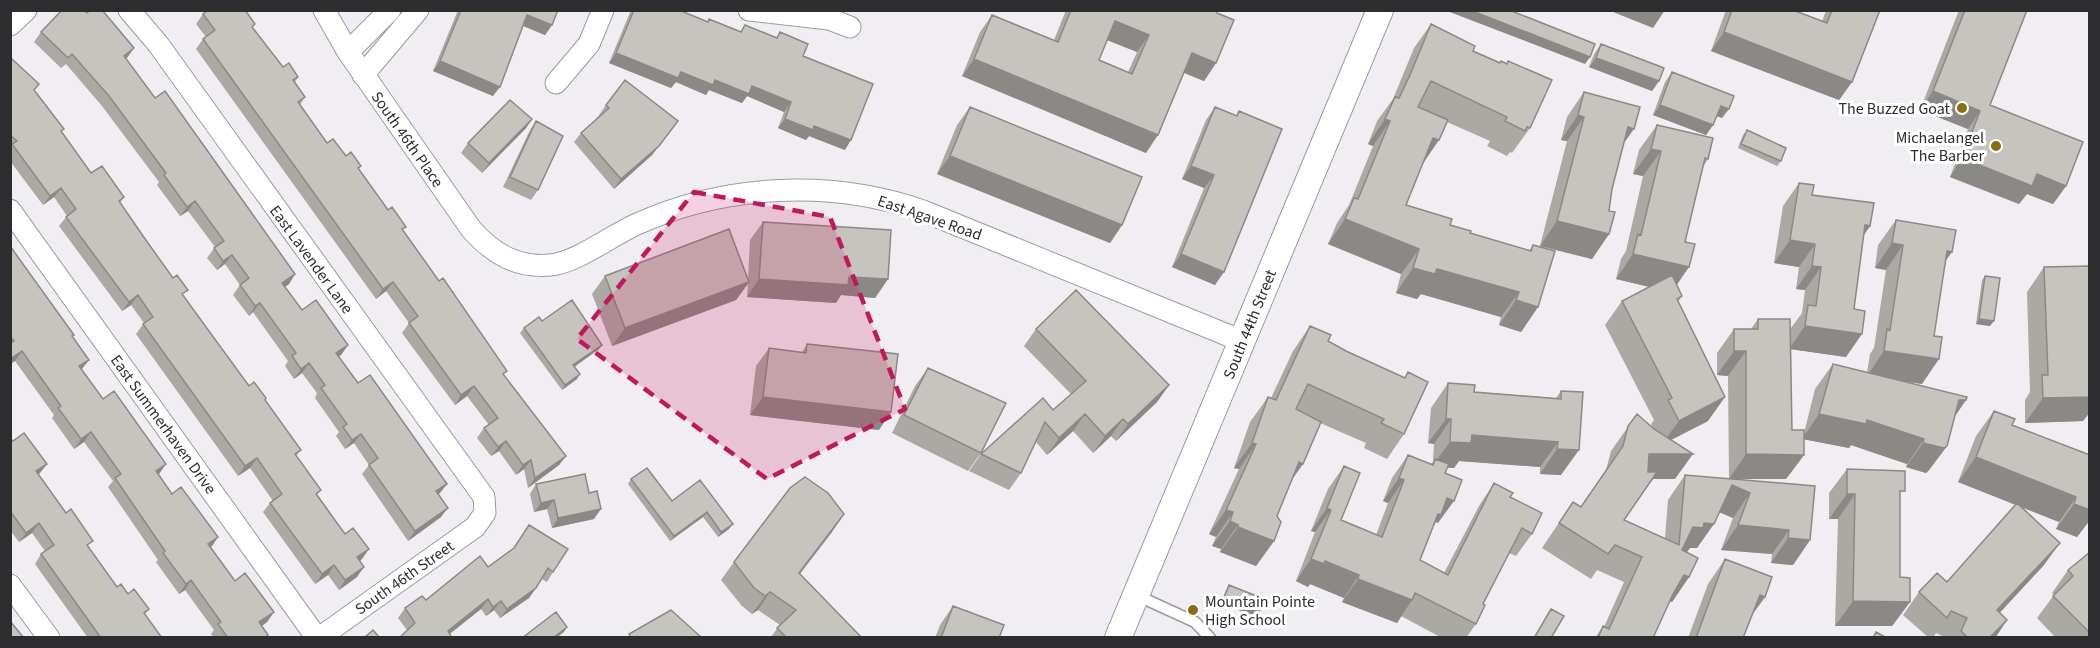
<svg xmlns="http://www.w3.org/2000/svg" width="2100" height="648" font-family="'Source Sans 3',sans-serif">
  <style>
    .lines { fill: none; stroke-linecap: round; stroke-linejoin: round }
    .service-casing { stroke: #9d9a9e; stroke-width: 13 }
    .minor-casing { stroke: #9d9a9e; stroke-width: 23 }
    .tertiary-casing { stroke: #9d9a9e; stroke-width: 28 }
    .service { stroke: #fff; stroke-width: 10 }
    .minor { stroke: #fff; stroke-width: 21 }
    .tertiary { stroke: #fff; stroke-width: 26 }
    .wall { fill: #aaa9a3; fill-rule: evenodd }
    .shaded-wall { fill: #8b8985 }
    .building { fill: #c6c4be; stroke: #8b8985; stroke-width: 1.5; fill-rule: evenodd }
    .marked { fill: #c2185b; fill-opacity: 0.2; stroke: #c2185b; stroke-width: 4.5; stroke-dasharray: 12 8; stroke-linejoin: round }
    .poi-dot { fill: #8b6d0e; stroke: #fff; stroke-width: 2 }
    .labels { text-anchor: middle; stroke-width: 6; stroke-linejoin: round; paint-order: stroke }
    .poi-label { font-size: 16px; fill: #2d2c2e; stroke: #fff; text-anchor: end }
    .street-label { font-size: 16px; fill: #2d2c2e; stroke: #fff }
  </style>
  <rect width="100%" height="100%" fill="#f1eef3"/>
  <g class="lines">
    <defs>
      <path id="service" d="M1136,595L1195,622L1210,638"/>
      <path id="minor" d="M129,10L158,44L484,497L485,513L475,527L319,638
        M324,10L348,52L471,229C493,254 517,268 550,265C576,263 612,235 637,224C726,184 831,179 923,211L1242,341
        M749,10L829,19L850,27
        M10,25L26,10
        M348,52L390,10
        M363,75L418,10
        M556,83L589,44L603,10
        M10,210L317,638
        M10,585L49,638"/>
      <path id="tertiary" d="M1118,638L1380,10"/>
    </defs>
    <!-- service casing -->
    <use href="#service" class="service-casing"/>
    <!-- minor casing -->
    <use href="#minor" class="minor-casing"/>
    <!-- tertiary casing -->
    <use href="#tertiary" class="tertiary-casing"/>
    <!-- service -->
    <use href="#service" class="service"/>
    <!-- minor -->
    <use href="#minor" class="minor"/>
    <!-- tertiary -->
    <use href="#tertiary" class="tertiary"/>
  </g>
  <!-- wall -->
  <path class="wall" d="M458,10H558L552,25L545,35L523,26L493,96L433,71Z
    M631,10H679L707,22L709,19L740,32L745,25L776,38L780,32L803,56L845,150L809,136L806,140L778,128L784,112L747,96L742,103L709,90L706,95L676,82L671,88L609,63Z
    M1066,10H1218L1217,13L1216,63L1204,81L1184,73L1146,153L962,76L980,32L992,15L1054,40ZM1107,40L1137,52L1128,72L1099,60Z
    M1726,10H1793L1822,22L1826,10H1880L1852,82L1839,100L1711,51Z
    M1959,10H2027L1990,105L2066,186L2053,204L2027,194L2019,204L1950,177L1968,129L1920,110Z
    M203,14L253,28L283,67L298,77L295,82L305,97L300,105L327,143L361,166L358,170L403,230L504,375L566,456L559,465L528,488L524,469L516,475L499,451L491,456L477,438L484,428L489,425L467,396L455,405L402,333L409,323L386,291L376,299L196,49L203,39L206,37L196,24Z
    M1431,24L1473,51L1530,128L1512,153L1510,152L1507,156L1487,146L1490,141L1447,122L1422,164L1406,205L1470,233L1529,251L1533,245L1538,307L1521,332L1499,325L1501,317L1421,294L1417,299L1396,293L1401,274L1328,244L1337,223L1349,205L1373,146L1368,144L1377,121L1393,99L1414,48Z
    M41,32L126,59L155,98L295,274L289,284L285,287L302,310L348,345L341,355L338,356L358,383L447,484L438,494L441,517L408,541L362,474L369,465L354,443L345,449L336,436L339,432L315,398L317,393L302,373L294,379L285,366L288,361L253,312L249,316L233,295L240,285L225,264L217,270L207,258L215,247L188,211L180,216L157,185L159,182L102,106L66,64L61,68L34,42Z
    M1601,44L1659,81L1652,91L1589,67L1594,54Z
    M10,61L35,91L62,132L91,173L124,197L120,203L183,296L249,386L266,398L265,400L301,450L296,456L318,495L362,559L360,561L357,577L339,590L328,575L315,584L263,512L270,503L273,501L250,468L238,476L136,334L144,323L131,305L122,311L59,226L67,216L54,197L43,205L10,161Z
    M1672,72L1722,118L1717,116L1713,125L1706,135L1653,115L1665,82Z
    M1584,92L1623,144L1612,189L1609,211V234L1592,259L1540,246L1567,141L1561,140L1567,117Z
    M606,105L678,121L652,155L614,189L574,142L581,133L600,115H599Z
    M970,107L1122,225L1110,243L937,174L957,125Z
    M1215,107L1236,116L1239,111L1215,285L1172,267L1204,188L1182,179L1206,120Z
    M532,119L526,128L482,173L461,153L468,143Z
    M536,121L538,190L531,200L503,187L530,130Z
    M1657,125L1708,159L1703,167L1685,242L1677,285L1682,296L1678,302L1708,421L1671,440L1675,479H1653L1624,520L1665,538L1668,500L1685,475L1729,479L1728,376L1717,375V353L1734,329H1751L1758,319L1790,335L1791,328L1802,313L1805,290L1796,289L1799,267L1774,263L1783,206L1799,183L1812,195L1870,226L1864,235L1846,357L1791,349L1792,430L1804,433L1815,389L1833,364L1867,373L1870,354L1874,348L1886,270L1875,268L1878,245L1896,220L1946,261L1922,384L1903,381L1966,400L1954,417L1947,446L1929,470L1926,473L1906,467L1907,464L1851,445L1849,448L1804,439V455L1786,479H1733L1810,540L1793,565L1771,563L1772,554L1721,550L1733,518L1719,512L1697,548H1690L1687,552L1689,577L1672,602L1670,601L1653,638H1595L1603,626L1604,627L1624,582L1597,570L1591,579L1542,548L1573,502L1581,507L1606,470L1611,451L1637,414L1653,428L1651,424L1654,420L1605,325L1622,301L1649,287L1616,279L1621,259L1626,251L1643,176L1633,174L1639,150Z
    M1747,130L1781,161L1777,166L1738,148L1743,135Z
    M763,222L888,279L875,298L841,295L836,303L747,297L748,284L736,300L612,346L592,294L605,276L748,279L750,240Z
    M10,246L74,335L72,337L82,369L103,399L159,474H158L172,494L218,537L211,547L235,581L274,612L267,622L262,626L268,635L267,638H214L211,634L214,630L185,590L179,594L156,562L158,560L108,487L113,481L84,442L74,449L52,418L54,415L15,361L10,364Z
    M2090,266V412L2083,421L2025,423V400L2030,392L2027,292L2044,267Z
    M1985,276L1990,326L1976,324L1982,280Z
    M542,321L602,345L599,349L575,366L577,379L562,390L520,333L524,328Z
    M1310,326L1328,341L1346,351L1404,378L1408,372L1404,434L1387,459L1364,448L1366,443L1320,423L1303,464L1292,480L1277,516L1274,541L1256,566L1220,552L1221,549L1212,546L1216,537L1209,534L1239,469L1234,468L1250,422L1268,397L1271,398L1293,351Z
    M1036,329L1169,385L1157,402L1116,441L1111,436L1093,453L1073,431L1047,455L1036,442L1021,473L1009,490L969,471L981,454L1053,410L1071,394L1024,346Z
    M807,344L879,430L750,415L756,366L769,348L802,352Z
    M928,368L981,453L968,471L892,433L915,386Z
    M1448,383L1474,392L1556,398L1561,391V475L1540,474V467L1459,461L1454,468H1447L1445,473L1438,523L1436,522L1433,526L1420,560L1444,573L1479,506L1494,483L1510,497L1532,534L1516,556L1509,553L1483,604L1476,624L1466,638H1442L1401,616L1397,623L1342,602L1344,598L1310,584L1308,587L1296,581L1315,532L1311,531L1328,489L1344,466L1341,520L1376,535L1388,503L1383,501L1392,478L1408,455L1431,464L1433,462L1434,444L1428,443L1431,408Z
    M1994,411L2012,425L2090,455V520L2077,537L2056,529L2059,522L2021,507L2044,565L2000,612L2007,620L1995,638H1946L1936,633L1933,638H1929L1903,615L1919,592L1947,582L2016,505L1958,482L1976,436Z
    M10,438L13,441L47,464L38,474L117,587L149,609L145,614L162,638H88L35,564L41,554L45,551L32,533L19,542L10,530Z
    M1847,469L1900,497V577L1910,602L1892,626H1835L1838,519H1829V493Z
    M631,479L672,501L700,480L729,529L718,537L703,517L670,541L628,484Z
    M536,484L594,519L552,528L547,509L534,512L530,494Z
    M529,525L553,572L547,582L542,579L529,598L500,618L494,610L486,616L481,609L450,634L407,630L398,618L405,608L426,600L488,567L513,549Z
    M832,532L800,574L862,638H770L780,625L758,610L752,614L742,606L721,580L734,562Z
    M2090,552V638H2056L2037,618L2054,595L2052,593L2068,570Z
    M1725,559L1765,597L1752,614L1743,638H1688L1708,584Z
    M1229,585L1259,612L1256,617L1221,603L1226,590Z
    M953,606L999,638H935L940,625Z"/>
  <!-- shaded-wall -->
  <path class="shaded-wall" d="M1470,10L1590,57L1585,64L1447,11Z
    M1608,10H1665L1653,28Z
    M527,15L552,25L545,35L521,25Z
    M1115,21L1149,35L1137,52L1102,38Z
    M1724,32L1852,82L1839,100L1711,51Z
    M134,48L127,58L117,66L124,56Z
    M616,53L681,72L715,80L752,86L791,102L784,112L747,96L742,103L709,90L706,95L676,82L671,88L609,63Z
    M1192,53L1216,63L1204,81L1180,71Z
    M1596,58L1659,81L1652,91L1589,67Z
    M974,59L1158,135L1146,153L962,76Z
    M440,61L500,87L493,96L433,71Z
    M1933,91L1980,111L1968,129L1920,110Z
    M1660,105L1713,125L1706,135L1653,115Z
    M1721,106L1729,109L1722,118L1714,115Z
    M1578,115L1584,117L1567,141L1561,140Z
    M532,119L526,128L482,173L489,163Z
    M785,119L814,126L851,140L845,150L809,136L806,140L778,128Z
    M1385,119L1390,121L1373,146L1368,144Z
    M678,121L652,155L614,189L621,179Z
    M1628,127L1634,129L1616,154Z
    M1433,138L1439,140L1422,165Z
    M1651,149L1661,151L1643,176L1633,174Z
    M950,156L1122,225L1110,243L937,174Z
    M1962,158L2037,174L2066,186L2053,204L2027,194L2019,204L1950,177Z
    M1191,166L1214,175L1204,188L1182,179Z
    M61,188L54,197L43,205L50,196Z
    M195,201L188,211L180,216L187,207Z
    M1345,219L1419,249L1401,274L1328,244Z
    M1557,221L1609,234L1592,259L1540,246Z
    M1865,225L1870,226L1854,249Z
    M1790,240L1815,244L1799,267L1774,263Z
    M1892,243L1903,245L1886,270L1875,268Z
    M1947,251L1952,252L1935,276Z
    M1181,254L1224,272L1215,285L1172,267Z
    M1633,254L1689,267L1672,292L1616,279Z
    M232,255L225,264L217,270L223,261Z
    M1812,266L1821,267L1805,290L1796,289Z
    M1413,268L1437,269L1519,292L1501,317L1421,294L1417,299L1396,293Z
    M295,274L289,284L276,293L282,283Z
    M849,277L888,279L875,298L841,295L836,303L747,297L759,279Z
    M393,282L386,291L376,299L383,289Z
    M749,282L736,300L612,346L625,328Z
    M138,295L131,305L122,311L129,302Z
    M1516,300L1538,307L1521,332L1499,325Z
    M260,303L253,312L249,316L255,306Z
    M1979,319L1994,321L1990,326L1976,324Z
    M1805,326L1862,334L1846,357L1789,349Z
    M348,345L341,355L329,363L336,353Z
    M602,345L599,349L570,370L573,365Z
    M22,351L15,361L10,364V359Z
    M1734,351H1746L1728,376L1717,375Z
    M1884,351L1939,359L1922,384L1867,376Z
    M89,360L82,369L79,366Z
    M309,363L302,373L294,379L301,369Z
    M580,374L577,379L562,390L565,385Z
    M1169,385L1157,402L1116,441L1128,424Z
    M474,386L467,396L455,405L461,395Z
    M763,397L891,412L879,430L750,415Z
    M1725,397L1708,421L1661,445L1679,421Z
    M2090,397V412L2083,421L2025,423L2043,398Z
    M1959,400H1966L1949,425Z
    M1085,414L1073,431L1047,455L1059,438Z
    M1819,414L1867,420L1924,439L1907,464L1851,445L1849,448L1802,439Z
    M1123,419L1111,436L1093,453L1105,436Z
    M1446,419H1451L1434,444L1428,443Z
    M91,432L84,442L74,449L81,439Z
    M361,434L354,443L345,449L352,440Z
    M1472,435L1558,442L1540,467L1459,461L1454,468L1432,466L1450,442Z
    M506,441L499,451L491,456L498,447Z
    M1252,443L1256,444L1239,469L1234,468Z
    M1923,443L1947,446L1929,470L1926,473L1906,467Z
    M1557,449L1579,450L1561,475L1540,474Z
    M1649,454H1693L1675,479H1632Z
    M1746,454L1804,455L1786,479H1729Z
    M566,456L559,465L528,488L535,478Z
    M1976,457L2076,497L2059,522L1958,482Z
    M257,458L250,468L238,476L245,466Z
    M531,460L524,469L516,475L523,465Z
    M1299,462L1303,464L1285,488Z
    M47,464L40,473L29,481L36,471Z
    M166,464L159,474L149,481L156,471Z
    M1399,478L1404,480L1388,503L1383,501Z
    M447,484L440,493L429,501L436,491Z
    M1732,485L1750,493L1733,518L1714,510Z
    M1847,494H1855L1838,519H1829Z
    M1447,498L1454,501L1438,523L1436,522L1425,538L1422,537Z
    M554,500L547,509L534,512L541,503Z
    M2074,504L2090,510V520L2077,537L2056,529Z
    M448,508L441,517L408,541L415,531Z
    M1327,508L1331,510L1315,532L1311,531Z
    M601,509L594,519L552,528L558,518Z
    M1226,510L1233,512L1216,537L1209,534Z
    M707,512L703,517L670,541L674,536Z
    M844,514L832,532L786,591L799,573Z
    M1230,521L1238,525L1221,549L1212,546Z
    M39,523L32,533L19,542L26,533Z
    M1704,523L1714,524L1697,548H1690L1686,553L1676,552L1693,527Z
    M733,524L729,529L718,537L721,532Z
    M1738,525L1789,530L1772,554L1721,550Z
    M1238,527L1274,541L1256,566L1220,552Z
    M218,537L212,546L202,554L208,544Z
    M1788,538L1810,540L1793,565L1771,563Z
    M2060,543L2044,565L1982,632L1997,610Z
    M369,549L362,559L351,567L357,557Z
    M1311,559L1325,561L1359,575L1344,598L1310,584L1308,587L1296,581Z
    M334,565L328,575L315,584L322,574Z
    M364,567L357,577L339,590L345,580Z
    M1684,575L1689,577L1672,602L1667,600Z
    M1358,579L1412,600L1397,623L1342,602Z
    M191,580L185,590L179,594L186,584Z
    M536,588L529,598L500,618L507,609Z
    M770,592L758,610L752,614L765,596Z
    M1760,595L1765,597L1747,622Z
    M1224,598L1259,612L1256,617L1221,603Z
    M488,599L481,609L444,638L448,631Z
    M501,601L494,610L486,616L493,607Z
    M1853,601L1910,602L1892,626H1835Z
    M274,612L267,622L253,632L259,622Z
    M2007,620L1995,638H1989Z
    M567,627L564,632L556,638H553Z"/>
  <!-- building -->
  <path class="building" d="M62,10H84L87,13L90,10H102L108,17L134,48L124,56L155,98L165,91L295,274L282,283L302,310L316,300L348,345L336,353L358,383L370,375L447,484L436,491L448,508L415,531L369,465L378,458L361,434L352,440L343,427L347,424L321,388L325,385L309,363L301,369L292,356L296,353L260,303L255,306L240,285L249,278L232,255L223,261L214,248L224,241L195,201L187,207L164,175L166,173L109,96L72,54L68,58L41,32Z
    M208,10H245L255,24L252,27L283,67L289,63L298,77L293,80L305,97L298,102L327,143L333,139L346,156L351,152L361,166L358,168L388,210L392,207L406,227L402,229L439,281L443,278L507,371L503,374L566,456L535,478L531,460L523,465L506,441L498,447L484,428L498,418L474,386L461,395L409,323L418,316L393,282L383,289L203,39L215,30L203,14Z
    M461,10H558L552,25L527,15L500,87L440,61Z
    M634,10H679L708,22L709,19L741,32L745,25L777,38L780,32L808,44L803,56L873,84L851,140L814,126L813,130L785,119L791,102L752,86L749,94L715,80L713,85L681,72L678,78L616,53Z
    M1071,10H1218L1217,13L1234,20L1216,63L1192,53L1158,135L974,59L992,15L1058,42ZM1115,21L1149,35L1132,74L1099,60Z
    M1470,10H1509L1595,44L1590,57Z
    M1732,10H1793L1827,23L1832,10H1880L1852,82L1724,32Z
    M1965,10H2027L1990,105L2083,142L2066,186L2037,174L2032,186L1962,158L1980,111L1933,91Z
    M1431,24L1475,46L1473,51L1500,63L1501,61L1507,64L1508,61L1552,80L1530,128L1527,127L1525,131L1505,121L1507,117L1431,81L1418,107L1448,120L1439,140L1433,138L1406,205L1452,219L1450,225L1471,231L1470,233L1531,251L1533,245L1555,251L1538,307L1516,300L1519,292L1437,269L1435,274L1413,268L1419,249L1345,219L1354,198L1358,199L1390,121L1385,119L1395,97L1399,98L1410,75Z
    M1601,44L1664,68L1659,81L1596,58Z
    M12,59L39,84L34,90L64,129L61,131L91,173L102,166L124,197L119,201L143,236L173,278L177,275L188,290L182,294L249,386L254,382L266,398L265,400L301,450L295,454L321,490L316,494L345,534L353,528L369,549L357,557L364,567L345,580L334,565L322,574L270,503L282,494L257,458L245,466L143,324L153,317L138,295L129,302L66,217L76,209L61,188L50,196L12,144L17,141L10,135V61Z
    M1672,72L1734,96L1729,109L1721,106L1713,125L1660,105Z
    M625,80L678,121L659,146L621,179L581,133L609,108L606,105Z
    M1584,92L1640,107L1634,129L1628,127L1612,189L1609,211L1615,212L1609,234L1557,221L1584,117L1578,115Z
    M510,100L532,119L489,163L468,143Z
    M970,107L1142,177L1122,225L950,156Z
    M1215,107L1237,116L1239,111L1282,129L1224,272L1181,254L1214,175L1191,166Z
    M536,121L563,136L538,190L510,177Z
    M1657,125L1713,138L1708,159L1705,158L1685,242L1695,244L1689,267L1633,254L1638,234L1641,235L1661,151L1651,149Z
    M1747,130L1786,148L1781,161L1741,144Z
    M1799,183L1814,185L1812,195L1874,203L1870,226L1865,225L1854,309L1865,311L1862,334L1805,326L1808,305L1816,306L1821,267L1812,266L1815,244L1790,240Z
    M1896,220L1956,230L1952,252L1947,251L1934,336L1942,337L1939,359L1884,351L1887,329L1890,330L1903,245L1892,243Z
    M763,222L891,230L888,279L849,277L848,285L759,279Z
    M729,229L749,282L625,328L605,276Z
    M10,246L74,335L72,336L89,360L79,366L103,399L114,391L166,464L156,471L172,494L181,487L218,537L208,544L235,581L245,573L274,612L259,622L268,635L265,638H228L218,624L221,622L191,580L186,584L163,553L165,551L115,478L121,474L91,432L81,439L58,408L61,406L22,351L10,359V343L14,341L10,336Z
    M2090,266V397L2043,398L2042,375H2048L2044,267Z
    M1672,275L1682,296L1677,299L1725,397L1679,421L1668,400L1672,398L1622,301Z
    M1985,276L2000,278L1994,321L1979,319Z
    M1076,290L1169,385L1128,424L1123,419L1105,436L1085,414L1059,438L1045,422L1021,473L981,454L1043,398L1053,410L1086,381L1036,329Z
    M572,300L602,345L573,365L580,374L565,385L524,328L539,317L542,321Z
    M1758,319H1790L1792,430H1804V455L1746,454V351H1734V329H1758Z
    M1310,326L1331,335L1328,341L1346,351L1405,378L1408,372L1428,382L1404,434L1381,423L1384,419L1308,384L1296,409L1321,422L1303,464L1299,462L1277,516L1281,522L1274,541L1238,527V525L1230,521L1233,512L1226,510L1256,444L1252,443L1268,397L1276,400Z
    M807,344L898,354L891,412L763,397L769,348L806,353Z
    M1833,364L1967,397L1966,400H1959L1947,446L1944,448L1923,443L1924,439L1867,420L1866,424L1819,414Z
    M928,368L1006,403L981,453L904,415Z
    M1448,383L1475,385L1474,392L1561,399V391L1583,392L1579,450L1557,449L1558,442L1472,435L1471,443L1450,442L1451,419H1446Z
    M1994,411L2015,419L2012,425L2090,455V510L2074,504L2076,497L1976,457Z
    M1637,414L1654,429L1693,454H1649L1648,472H1657L1624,520L1679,545L1685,475L1815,486L1810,540L1788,538L1789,530L1738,525L1750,493L1732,485L1714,524L1704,523L1703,528L1693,527L1682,550L1698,558L1689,577L1684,575L1673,594L1653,638H1598L1603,626L1609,629L1642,557L1615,545L1608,554L1559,523L1573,502L1581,507L1623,446L1628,426Z
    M24,433L47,464L36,471L66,513L71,509L93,541L87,545L117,587L121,584L128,594L134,589L149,609L144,613L162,638H101L41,554L54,545L39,523L26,533L10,511V438L13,441Z
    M1408,455L1433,465L1435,459L1449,464L1445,473L1462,480L1454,501L1447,498L1441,515L1438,514L1420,560L1448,575L1494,483L1513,493L1510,497L1542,513L1532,534L1522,528L1483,604L1485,605L1476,624L1415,593L1412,600L1358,579L1359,575L1325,561L1324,564L1311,559L1331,510L1327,508L1344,466L1360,473L1341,520L1382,537L1404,480L1399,478Z
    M647,468L672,501L700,480L733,524L721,532L707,512L674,536L631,479Z
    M1847,469L1905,471V491H1900V577L1910,578V602L1853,601L1855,494H1847Z
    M585,474L589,493L597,491L601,509L558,518L554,500L541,503L536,484Z
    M805,477L828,493L844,514L799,573L862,638H787L777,628L796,610L770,592L765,596L754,588L734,562L790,488Z
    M2017,503L2060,543L1997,610L2007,620L1989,638H1968L1961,631L1967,618L1951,611L1947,618L1919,592L1937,573L1947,582Z
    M529,525L568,549L553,572L548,568L536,588L507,609L501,601L493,607L488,599L448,631L452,638H399L415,623L405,608L422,596L426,600L480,556L488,567L514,548Z
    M2090,552V633L2053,596L2073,576L2068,570Z
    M1725,559L1772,577L1765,597L1760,595L1743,638H1696Z
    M1229,585L1264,599L1259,612L1224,598Z
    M953,606L1004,625L999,638H941Z
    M1551,609L1564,616L1551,638H1534Z
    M671,610L702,638H631L629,634Z
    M556,612L567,627L553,638H522Z
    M10,621L24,638H10Z
    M373,630L380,638H364Z
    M1876,632L1887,638H1873Z"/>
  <!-- marked area -->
  <path class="marked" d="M694,192L830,217L905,409L767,479L577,339Z"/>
  <!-- markers -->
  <g class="poi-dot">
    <circle cx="1962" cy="108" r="6"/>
    <circle cx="1996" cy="146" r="6"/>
    <circle cx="1193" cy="610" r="6"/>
  </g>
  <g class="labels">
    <!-- poi labels -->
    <g class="poi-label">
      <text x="1950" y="114">The Buzzed Goat</text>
      <text x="1984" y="143">Michaelangel<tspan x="1984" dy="18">The Barber</tspan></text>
      <text x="1205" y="607" text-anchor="start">Mountain Pointe<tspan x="1205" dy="18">High School</tspan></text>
    </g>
    <!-- street labels -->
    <g class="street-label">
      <text transform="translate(408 139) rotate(55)" y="6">South 46th Place</text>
      <text transform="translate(930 217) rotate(19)" y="6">East Agave Road</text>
      <text transform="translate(312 259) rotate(54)" y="6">East Lavender Lane</text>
      <text transform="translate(1249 324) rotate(-68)" y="6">South 44th Street</text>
      <text transform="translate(164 424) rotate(54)" y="6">East Summerhaven Drive</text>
      <text transform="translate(404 577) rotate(-35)" y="6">South 46th Street</text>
    </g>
  </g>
  <!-- border -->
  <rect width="2100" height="648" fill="none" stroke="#2d2c2e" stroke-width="24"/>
</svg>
